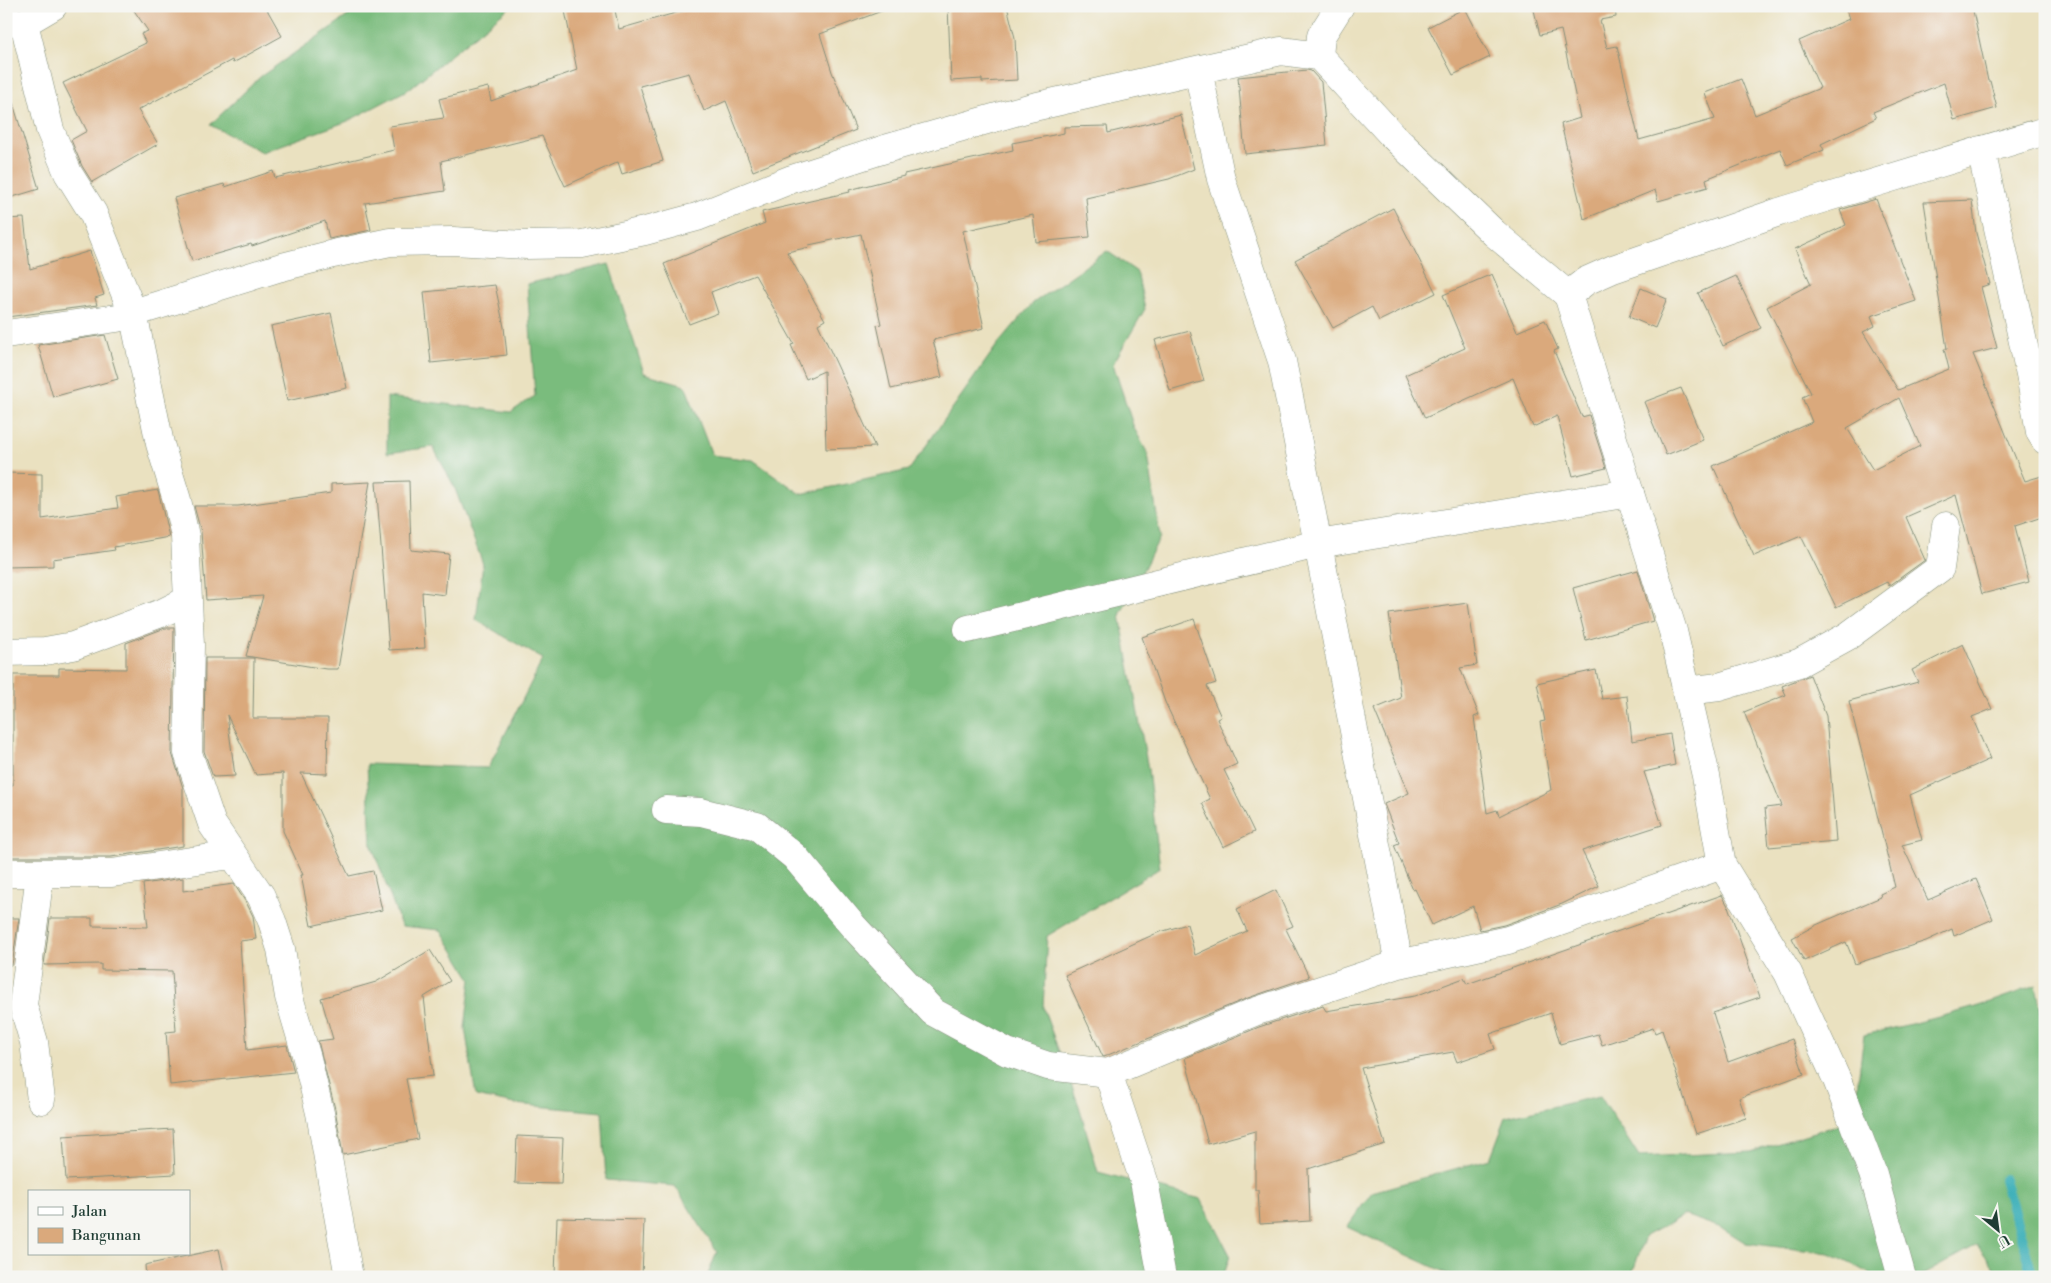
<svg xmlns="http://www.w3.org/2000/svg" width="2051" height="1283" font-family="'Libre Bodoni',serif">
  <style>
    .forest { fill: #7abc7d; stroke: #4c7c58 }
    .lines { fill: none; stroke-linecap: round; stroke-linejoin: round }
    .stream { stroke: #41b1ba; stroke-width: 10 }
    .building { fill: #daa97c; fill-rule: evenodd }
    .street-casing { stroke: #848f7a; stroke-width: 29 }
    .secondary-casing { stroke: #848f7a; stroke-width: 29 }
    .street { stroke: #fff; stroke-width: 28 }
    .secondary { stroke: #fff; stroke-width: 28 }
  </style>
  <rect width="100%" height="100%" fill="#f6f6f2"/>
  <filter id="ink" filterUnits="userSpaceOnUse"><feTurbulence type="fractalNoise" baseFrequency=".02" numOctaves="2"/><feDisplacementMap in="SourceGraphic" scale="10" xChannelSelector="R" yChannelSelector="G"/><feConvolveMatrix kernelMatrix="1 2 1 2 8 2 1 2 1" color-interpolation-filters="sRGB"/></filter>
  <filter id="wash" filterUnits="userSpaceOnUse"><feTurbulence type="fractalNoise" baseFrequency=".0096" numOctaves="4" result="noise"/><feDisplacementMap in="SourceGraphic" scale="20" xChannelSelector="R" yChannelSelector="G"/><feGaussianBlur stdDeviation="1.12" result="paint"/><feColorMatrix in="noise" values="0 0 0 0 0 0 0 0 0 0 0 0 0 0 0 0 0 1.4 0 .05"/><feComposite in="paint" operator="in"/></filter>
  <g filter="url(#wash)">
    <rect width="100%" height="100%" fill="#eae1c0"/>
    <!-- forest -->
    <path class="forest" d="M362,6H511L409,89L348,121L262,152L210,125L260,77Z
      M1107,251L1137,272L1145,309L1113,364L1134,428L1148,454L1160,537L1120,615L1148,769L1160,868L1047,936L1043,1008L1079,1106L1098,1172L1201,1199L1230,1255L1223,1277H707L717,1252L675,1186L606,1180L602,1112L514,1104L476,1096L465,1028L471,979L441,930L401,926L371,843L367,764L488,768L543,659L476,620L483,564L454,486L433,447L387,453V397L511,412L535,396L527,284L609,264L644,373L685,385L712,455L753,460L801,494L909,470L997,345L1033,303Z
      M2036,985L2045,1031V1277H2002L1977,1245L1919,1277H1878L1829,1253L1746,1243L1722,1228L1684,1215L1645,1236L1631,1277H1455L1347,1227L1372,1192L1490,1159L1506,1117L1600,1096L1639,1157L1751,1152L1853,1120L1864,1035C1923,1021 1981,1009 2036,985Z"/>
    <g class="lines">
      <!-- stream -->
      <path class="stream" d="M2004,1179L2033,1277"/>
    </g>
    <g id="blocks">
      <!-- building -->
      <path class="building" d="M131,6H265L282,36L233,63L232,60L138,110L158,144L92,182L82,166L71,140L87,131L63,83L146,43L141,34L148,31Z
        M564,6H614L619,29L700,6H887V9L820,34L832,72L856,130L753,171L726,101L704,111L689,73L640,86L663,161L622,174L618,162L565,186L542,136L441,161L445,191L365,203L371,230L329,239L325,221L252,246L251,244L192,261L174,198L224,184L225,187L273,171L275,178L394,150L390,126L444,118L439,99L488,87L491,101L577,70Z
        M948,6H1007L1015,38L1017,80L982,82V79L951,81Z
        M1533,6H1615L1616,17L1600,20L1607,48L1617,46L1639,140L1715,119L1705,93L1741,79L1755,115L1820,88L1799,41L1849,19L1845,6H1972L1988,81H1990L1997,108L1954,120L1944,83L1873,112L1876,118L1821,144L1824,150L1787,165L1780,149L1706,179L1708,187L1658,201L1655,190L1584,219L1561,124L1580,118L1561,30L1540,35Z
        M1465,8L1490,57L1453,75L1428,27Z
        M1307,70L1311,71L1321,82L1327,145L1245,154L1238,77Z
        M13,103L39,189L6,199V104Z
        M1181,115L1194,169L1169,179L1086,198L1090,237L1036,242L1033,215L963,231L984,328L933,340L942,377L891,389L877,325L881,324L861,234L809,245L810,247L787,252L825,320L818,324L875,447L826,449L824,371L806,379L791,345L794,344L755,275L711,292L718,313L689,324L664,264L765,223L762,212L850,192L849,190L904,176V174L1013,150L1012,143L1064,133V127L1107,126L1108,133Z
        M1876,199L1916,301L1871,316L1875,326L1863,332L1898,390L1949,369L1944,349H1947L1924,202L1972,200L1976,233L1990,284L1981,287L1997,348L1973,354L2025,481L2045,475V516L2015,526L2029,582L1982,594L1956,495L1906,517L1925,560L1889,586L1887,582L1836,607L1801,536L1754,556L1713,466L1812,422L1802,397L1811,393L1767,307L1811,284L1795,249L1846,225L1840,210ZM1899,398L1920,446L1873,470L1847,428Z
        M1393,208L1436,293L1379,321L1372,307L1333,328L1295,260Z
        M24,218L30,269L90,251L104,295L95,298L97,305L7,317L6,219Z
        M1492,274L1517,332L1545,320L1558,349L1554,351L1582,417L1589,415L1606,468L1573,476L1557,416L1533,427L1513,378L1425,418L1405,375L1465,348L1443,295Z
        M1736,276L1761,328L1723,346L1698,293Z
        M495,285L504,327L507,355L431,363L424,292Z
        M1641,288L1667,299L1655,328L1629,317Z
        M331,313L347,388L287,401L271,326Z
        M1190,331L1204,381L1170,391L1155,340Z
        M105,335L118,379L53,397L38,345Z
        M1681,388L1703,440L1666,455L1644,402Z
        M6,473L42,474V519L118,508L116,497L158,490L169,537L114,547L115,550L53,559V566L6,567Z
        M409,481L411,550L449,554L445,595L422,592L425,648L389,650L376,482Z
        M370,482L338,669H326L246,656L263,596L206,600L201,532L194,506H238L331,493V484Z
        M1638,570L1653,621L1586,640L1573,588Z
        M1468,603L1477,665L1460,668L1479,715L1474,717L1487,813L1497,810L1499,816L1551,790L1540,722L1545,721L1537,683L1596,670L1602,699L1627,696L1632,741L1670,734L1675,765L1644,772L1662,825L1582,851L1599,886L1562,904L1504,925L1480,930L1473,906L1432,925L1415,889L1413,890L1394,845L1399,843L1384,804L1409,793L1374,709L1401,698L1389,614Z
        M1194,619L1216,683L1207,686L1221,717L1217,719L1237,764L1224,770L1254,832L1223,847L1202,803L1210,799L1165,702L1142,637Z
        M165,628H174L172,753L183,788V846L111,857H9V785H13V675H59V668L126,669V643Z
        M1963,644L1992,709L1972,717L1990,759L1910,795L1922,840L1902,845L1928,900L1976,879L1993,919L1954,936L1952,929L1926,941L1855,964L1846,942L1804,961L1792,938L1816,925L1881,897L1880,894L1895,887L1849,701L1918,682L1912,670Z
        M205,658H254L253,718H328L327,774L301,773L349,876L373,871L382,910L311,926L301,875H303L283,831V773L256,775L227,715L235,776L213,777L204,751Z
        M1810,675L1826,716L1836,841L1769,847L1765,808L1782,806L1744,712L1786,695L1782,686Z
        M183,878V891L234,884L247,904L253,916L256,939L240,941L247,1050L287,1045L294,1072L170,1085L166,1032L176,1031L172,971L101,970V964L44,965L50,918H92V926L148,927L143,884Z
        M1276,890L1293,926L1286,929L1309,977L1248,998L1103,1057L1065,975L1157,933L1187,924L1195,955L1247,931L1237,909Z
        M1722,895L1728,906L1760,997L1713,1013L1728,1062L1792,1039L1804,1074L1739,1098L1746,1118L1696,1134L1662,1030L1655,1033L1653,1028L1602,1045L1598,1034L1560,1044L1551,1013L1490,1034L1495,1049L1457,1062L1453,1052L1361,1068L1385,1144L1308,1169L1310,1221L1260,1224L1258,1190H1255V1131L1208,1144L1185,1058L1259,1027L1323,1006L1326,1011L1415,996L1464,978L1467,984Z
        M6,918H19L12,965H6Z
        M430,950L450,981L424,997L433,1076L406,1079L418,1139L343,1155L335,1109L318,1041L333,1039L321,998L376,982Z
        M173,1129L175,1174L66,1180L63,1136Z
        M517,1136L563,1138L561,1184L515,1183Z
        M557,1218L644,1220L642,1277L555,1276Z
        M219,1249L225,1277H146L145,1265Z"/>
    </g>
  </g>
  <g filter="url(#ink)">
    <use href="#blocks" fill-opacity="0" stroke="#848f7a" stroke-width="1"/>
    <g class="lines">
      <defs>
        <path id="street" d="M6,21L24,23L53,6
          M24,23L50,130L68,173L93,213L133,313L160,444L177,500L185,536L188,600
          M1319,56L1321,36L1340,6
          M1981,150L2030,374L2040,432L2045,440
          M6,334L117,318L278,268L333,254L390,242L453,241L527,245L582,244L645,231L697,217L792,179L885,149L1029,108L1281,51L1319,56L1393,136L1494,233L1568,295
          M968,629L1318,544L1282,361L1221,179L1198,70
          M6,652L45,651L73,646L164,612L188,600L190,645L188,753L212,824L261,896L272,921L281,949L289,997L307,1058L320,1113L349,1277
          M1687,691L1719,687L1799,663L1848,636L1940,568L1946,526
          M666,810L701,812L757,826L795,857L853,926L933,1012L1007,1052L1048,1066L1108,1073L1254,1012L1399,964L1508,940L1722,865
          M6,873H112L231,855
          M40,874L23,1005L34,1042L41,1100
          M1399,964L1318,544L1630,493
          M1108,1073L1144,1181L1162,1277"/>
        <path id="secondary" d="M1902,1277L1873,1174L1837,1080L1788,973L1722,865L1706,776L1673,631L1568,295L1586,281L1613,269L1779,212L2045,131"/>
      </defs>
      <!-- street casing -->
      <use href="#street" class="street-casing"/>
      <!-- secondary casing -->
      <use href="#secondary" class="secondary-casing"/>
      <!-- street -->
      <use href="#street" class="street"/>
      <!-- secondary -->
      <use href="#secondary" class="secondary"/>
    </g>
  </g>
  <!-- margin -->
  <rect width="2051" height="1283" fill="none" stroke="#f6f6f2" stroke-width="25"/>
  <!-- legend -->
  <rect x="28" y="1190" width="162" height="65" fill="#f6f6f2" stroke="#a0aca6"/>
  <rect x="38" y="1207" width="25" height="8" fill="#ffffff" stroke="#a0aca6"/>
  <text x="72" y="1216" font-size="15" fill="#1f3d34">Jalan</text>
  <rect x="38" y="1228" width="25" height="15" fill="#daa97c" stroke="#a0aca6"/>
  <text x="72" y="1240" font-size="15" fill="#1f3d34">Bangunan</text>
  <!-- north arrow -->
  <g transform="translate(1998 1230) rotate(151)" stroke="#f6f6f2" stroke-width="4" paint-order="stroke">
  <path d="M0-4L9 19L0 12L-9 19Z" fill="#1f3d34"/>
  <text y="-8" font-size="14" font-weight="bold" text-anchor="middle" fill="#1f3d34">U</text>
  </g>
</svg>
